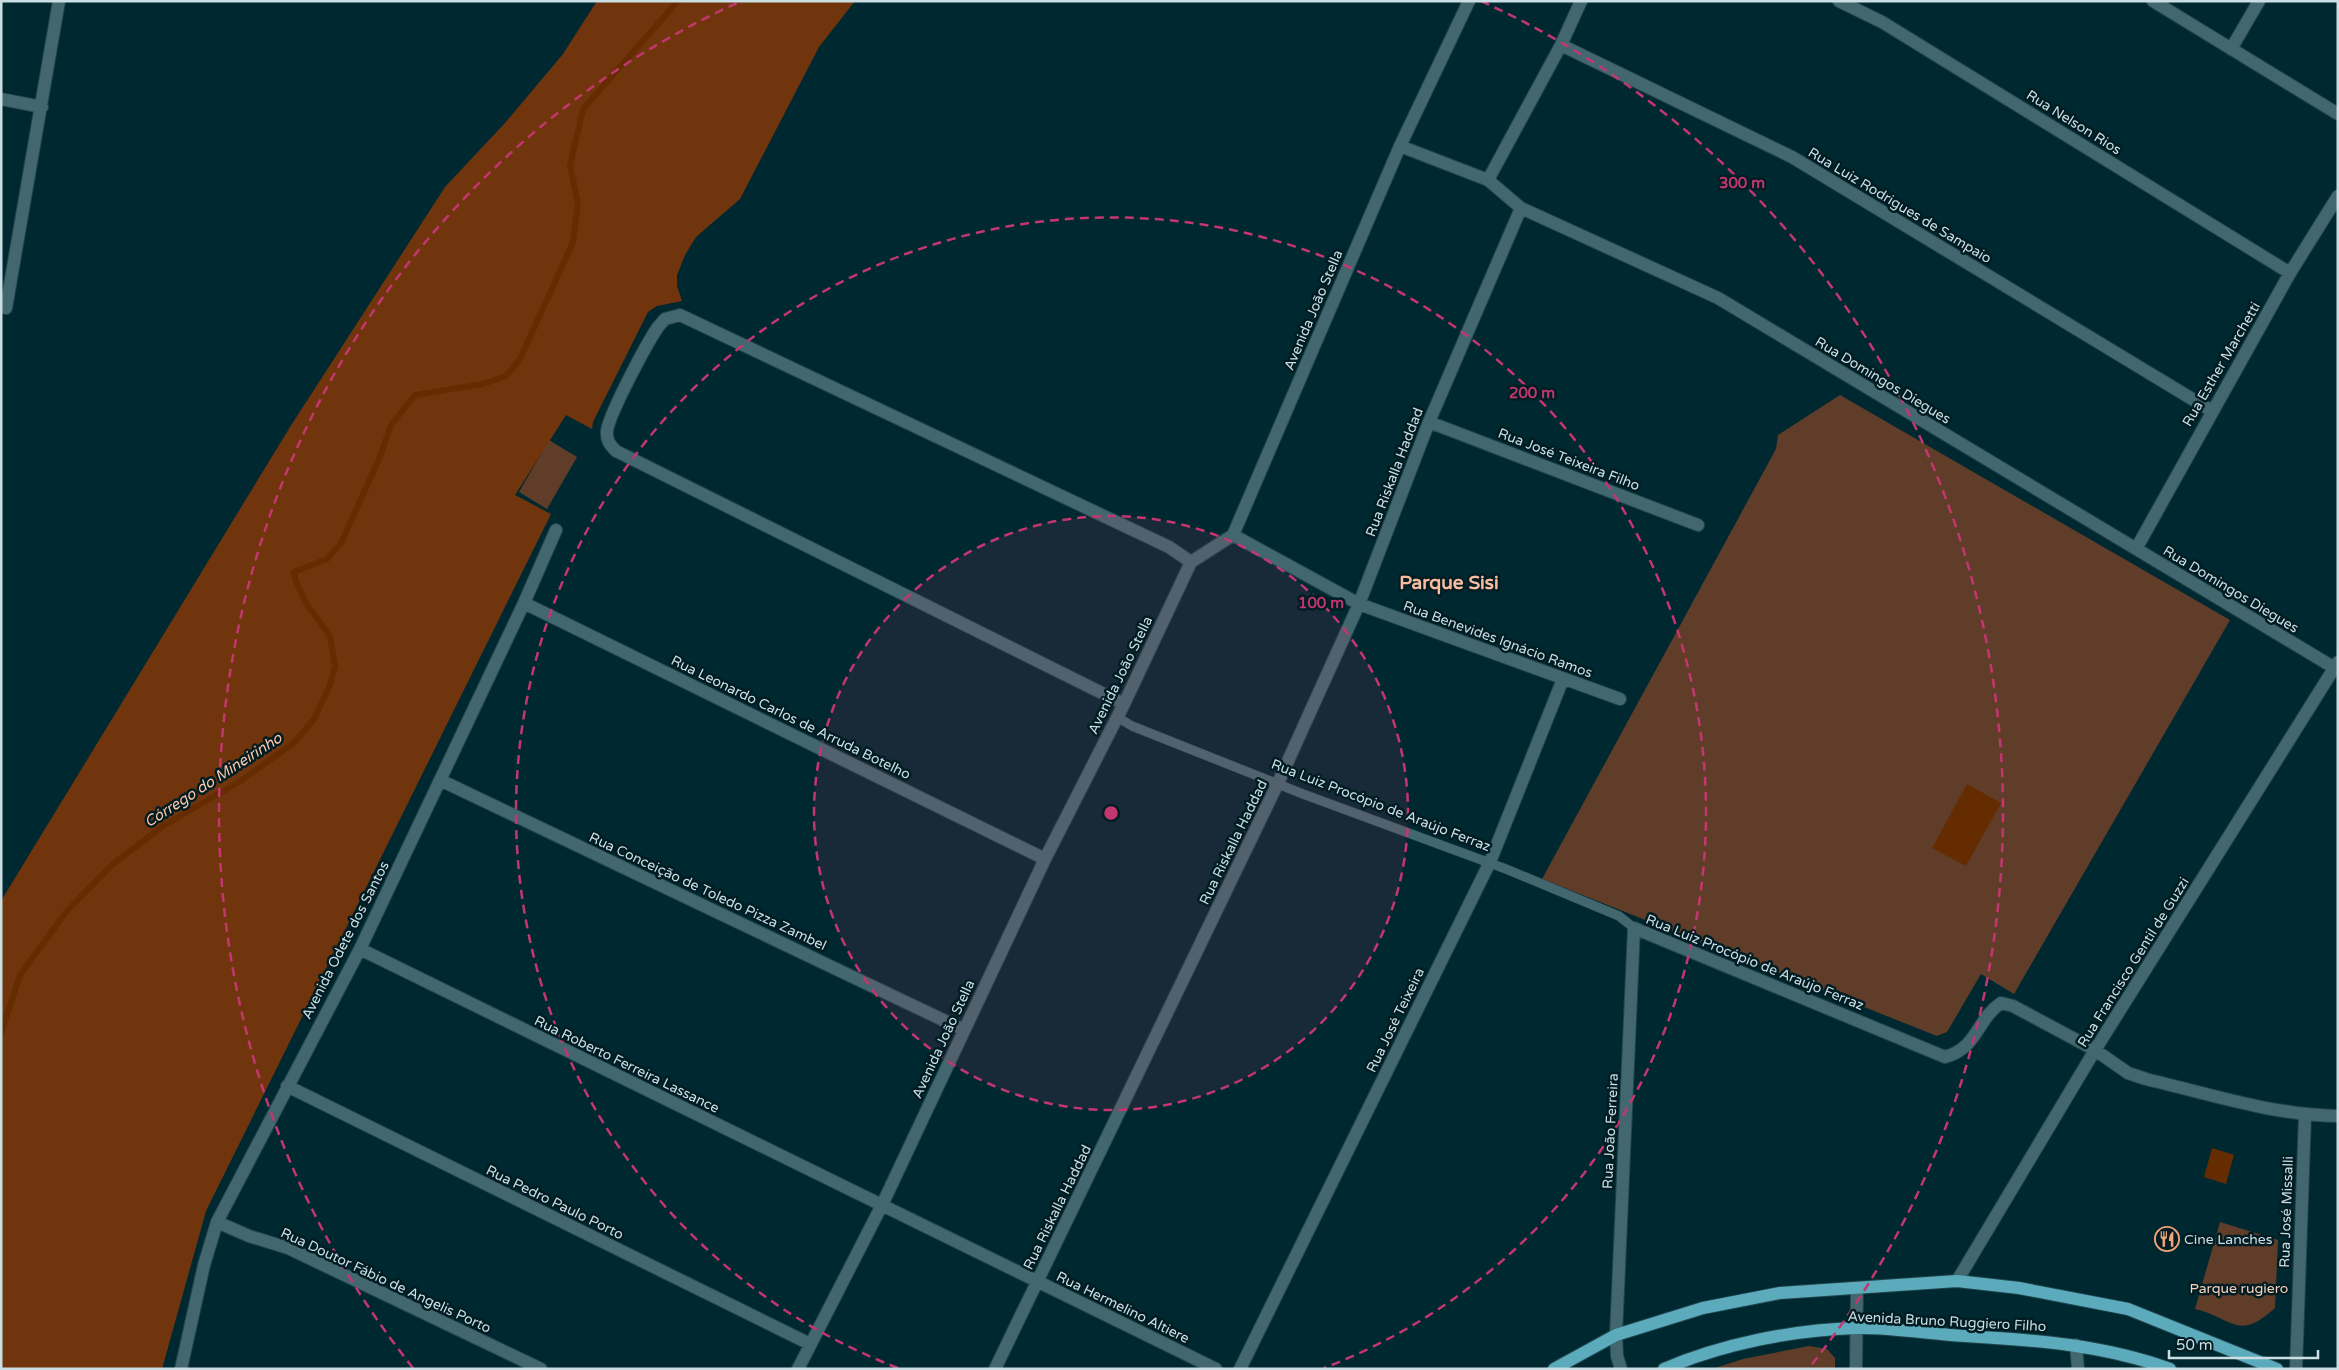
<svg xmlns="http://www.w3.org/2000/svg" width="2339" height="1370" font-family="'Varela Round',sans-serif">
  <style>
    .green { fill: #603d29 }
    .forest { fill: #70350d }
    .water { fill: #662c01 }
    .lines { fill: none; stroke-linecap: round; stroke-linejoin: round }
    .stream { stroke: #662c01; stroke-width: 6 }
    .lane-casing { stroke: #20454d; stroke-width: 10 }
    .street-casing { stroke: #20454d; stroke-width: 14 }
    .primary-casing { stroke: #20454d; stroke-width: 14 }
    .lane { stroke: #42676f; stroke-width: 9 }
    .street { stroke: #42676f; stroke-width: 12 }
    .primary { stroke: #5babbc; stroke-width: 12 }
    .ring { fill: none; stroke: #c3366f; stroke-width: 2.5; stroke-dasharray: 9 6 }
    .labels { text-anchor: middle; stroke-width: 5; stroke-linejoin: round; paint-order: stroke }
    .street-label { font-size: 14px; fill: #cadee3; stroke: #011d23 }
    .poi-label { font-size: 14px; fill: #cadee3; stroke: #011d23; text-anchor: start }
    .park-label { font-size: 14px; fill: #f8d2be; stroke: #011d23 }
    .water-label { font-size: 15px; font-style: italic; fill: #fec6a8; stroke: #011d23 }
    .district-label { font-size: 19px; font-weight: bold; fill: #f8bd9e; stroke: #011d23 }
    .centre { fill: #c3366f; stroke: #011d23; stroke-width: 2.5 }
    .ring-label { font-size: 15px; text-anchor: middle; font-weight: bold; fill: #c3366f; stroke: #011d23; stroke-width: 5; stroke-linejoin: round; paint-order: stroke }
  </style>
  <rect width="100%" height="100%" fill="#002830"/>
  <!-- green -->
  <path class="green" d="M1840,395L2230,620L2014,994L1981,974L1947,1032L1937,1036L1542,879L1776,449L1778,435Z
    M549,440L577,457L547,509L519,492Z
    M2220,1222L2278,1240L2275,1308C2238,1342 2233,1318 2195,1309Z
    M1809,1346L1827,1349L1835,1358V1369H1712L1743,1359Z"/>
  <!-- forest -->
  <path class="forest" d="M597,1H855L819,47L740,199L696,237L685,255L677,275V286L682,301L657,306L648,312L593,422L592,429L566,415L515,495L551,514L206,1211L162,1369H1V901L290,427L445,187L505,123L563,54Z"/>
  <!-- water -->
  <path class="water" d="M1967,784L2001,803L1966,866L1932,848Z
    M2212,1148L2234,1155L2226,1184L2204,1177Z"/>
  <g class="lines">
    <!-- stream -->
    <path class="stream" d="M1,1033L20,975L66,912L113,864L163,826L239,782L295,742L314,719L330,685L335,666L330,636L306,603L296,582L294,572L327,559L341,543L380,457L391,425L415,395L483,384L506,376L520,359L573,242L578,203L570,166L583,109L678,1"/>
    <defs>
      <path id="lane" d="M1117,717L1132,726L1303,794L1506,869L1619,916L1634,928"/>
      <path id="street" d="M1839,1L1882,22L2290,273
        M2153,1L2338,114
        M1561,45L1792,157L2212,411
        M2231,49L2259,1
        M1,99L42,107
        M1400,146L1488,180L1521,208L1718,298L2338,670
        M1488,180L1561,45L1581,1
        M6,308L59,1
        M1429,422L1698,525
        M1233,535L1359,604L1620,699
        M2136,549L2290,273L2338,196
        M524,603L1045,859
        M1124,704L616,451C610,445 606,440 607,431C609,414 647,343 658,327L665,319L680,315L1169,547L1191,562
        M440,780L964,1030
        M360,949L1216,1369
        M287,1086L810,1344
        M217,1222L249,1236L288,1248L541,1369
        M1957,1281L2095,1050L2338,662
        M2076,1345L2078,1369
        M181,1369L204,1265L217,1222L360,949L524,603L556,530
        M798,1369L882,1205L1045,859L1124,704L1191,562L1233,535L1400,146L1469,1
        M995,1369L1278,783L1359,604L1429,422L1521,208
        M1240,1369L1490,862L1563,679
        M1621,1369L1617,1356L1616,1335L1634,928L1945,1057C1978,1048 1976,1020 2001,1003L2013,1006L2095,1050L2128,1073L2146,1079C2209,1094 2273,1115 2338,1116
        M1856,1369L1857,1288
        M2296,1369L2305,1115"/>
      <path id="primary" d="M1554,1369L1616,1335L1703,1308L1780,1293L1957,1281L2019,1288L2128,1309L2277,1369
        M1664,1369C1722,1344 1792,1330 1856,1328C1892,1327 1929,1334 1965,1336C2036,1340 2104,1345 2170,1369"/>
    </defs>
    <!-- lane casing -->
    <use href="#lane" class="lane-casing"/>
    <!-- street casing -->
    <use href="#street" class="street-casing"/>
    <!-- primary casing -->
    <use href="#primary" class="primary-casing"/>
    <!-- lane -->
    <use href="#lane" class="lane"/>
    <!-- street -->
    <use href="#street" class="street"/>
    <!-- primary -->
    <use href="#primary" class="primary"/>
  </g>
  <!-- distance rings -->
  <circle cx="1111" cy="813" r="297" fill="#c3366f" fill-opacity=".12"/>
  <g class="ring">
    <circle cx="1111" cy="813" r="297"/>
    <path d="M898 1368A595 595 0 1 1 1324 1368"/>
    <path d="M413 1368A892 892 0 0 1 741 1M1481 1A892 892 0 0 1 1809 1368"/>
  </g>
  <!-- icons -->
  <defs>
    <symbol id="restaurant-ring" viewBox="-11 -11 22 22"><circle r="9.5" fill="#011d23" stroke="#efa378" stroke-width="1.5"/><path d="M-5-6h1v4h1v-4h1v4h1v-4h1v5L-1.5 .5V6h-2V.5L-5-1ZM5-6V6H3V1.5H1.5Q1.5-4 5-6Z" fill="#efa378"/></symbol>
  </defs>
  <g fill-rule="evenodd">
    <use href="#restaurant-ring" x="2153" y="1225" width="28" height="28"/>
  </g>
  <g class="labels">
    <!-- street labels -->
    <g class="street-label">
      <text transform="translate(2074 122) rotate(32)" y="5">Rua Nelson Rios</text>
      <text transform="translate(1900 205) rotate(31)" y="5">Rua Luiz Rodrigues de Sampaio</text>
      <text transform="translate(1313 310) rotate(-67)" y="5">Avenida João Stella</text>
      <text transform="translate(2221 364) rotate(-60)" y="5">Rua Esther Marchetti</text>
      <text transform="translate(1883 380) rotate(31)" y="5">Rua Domingos Diegues</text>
      <text transform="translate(1569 459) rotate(21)" y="5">Rua José Teixeira Filho</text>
      <text transform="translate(1394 472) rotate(-69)" y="5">Rua Riskalla Haddad</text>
      <text transform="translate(2231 589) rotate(31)" y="5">Rua Domingos Diegues</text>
      <text transform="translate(1498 639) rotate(20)" y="5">Rua Benevides Ignácio Ramos</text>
      <text transform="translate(1120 675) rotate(-64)" y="5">Avenida João Stella</text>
      <text transform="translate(791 717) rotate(26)" y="5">Rua Leonardo Carlos de Arruda Botelho</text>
      <text transform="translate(1381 805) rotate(21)" y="5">Rua Luiz Procópio de Araújo Ferraz</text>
      <text transform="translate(1233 842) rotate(-64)" y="5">Rua Riskalla Haddad</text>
      <text transform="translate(708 891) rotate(25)" y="5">Rua Conceição de Toledo Pizza Zambel</text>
      <text transform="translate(345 940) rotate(-63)" y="5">Avenida Odete dos Santos</text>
      <text transform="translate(1755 962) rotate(22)" y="5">Rua Luiz Procópio de Araújo Ferraz</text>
      <text transform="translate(2133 962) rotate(-58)" y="5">Rua Francisco Gentil de Guzzi</text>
      <text transform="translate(1395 1020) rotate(-64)" y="5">Rua José Teixeira</text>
      <text transform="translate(943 1039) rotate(-65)" y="5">Avenida João Stella</text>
      <text transform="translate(627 1064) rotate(26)" y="5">Rua Roberto Ferreira Lassance</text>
      <text transform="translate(1610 1131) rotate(-87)" y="5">Rua João Ferreira</text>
      <text transform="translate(555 1202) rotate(26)" y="5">Rua Pedro Paulo Porto</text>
      <text transform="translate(1057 1207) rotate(-64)" y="5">Rua Riskalla Haddad</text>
      <text transform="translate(2286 1212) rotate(-88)" y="5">Rua José Missalli</text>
      <text transform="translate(386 1280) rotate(25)" y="5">Rua Doutor Fábio de Angelis Porto</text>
      <text transform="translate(1123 1307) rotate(26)" y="5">Rua Hermelino Altiere</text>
      <text transform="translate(1947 1321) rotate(3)" y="5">Avenida Bruno Ruggiero Filho</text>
    </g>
    <!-- poi labels -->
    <g class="poi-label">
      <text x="2184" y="1244">Cine Lanches</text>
    </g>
    <!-- park labels -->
    <g class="park-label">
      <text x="2239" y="1293">Parque rugiero</text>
    </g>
    <!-- water labels -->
    <g class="water-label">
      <text transform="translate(213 780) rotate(-33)" y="5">Córrego do Mineirinho</text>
    </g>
    <!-- district labels -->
    <g class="district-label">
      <text x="1449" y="589">Parque Sisi</text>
    </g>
  </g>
  <circle cx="1111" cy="813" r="8" class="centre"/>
  <g class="ring-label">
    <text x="1742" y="188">300 m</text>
    <text x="1532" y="398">200 m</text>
    <text x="1321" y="608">100 m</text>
  </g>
  <!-- border -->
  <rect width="2339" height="1370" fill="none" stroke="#cadee3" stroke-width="5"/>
  <!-- scale -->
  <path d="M2169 1350v8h149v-8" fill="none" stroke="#cadee3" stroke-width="2.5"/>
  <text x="2176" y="1350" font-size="15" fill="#cadee3" stroke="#011d23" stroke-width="4" paint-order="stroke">50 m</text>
</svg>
